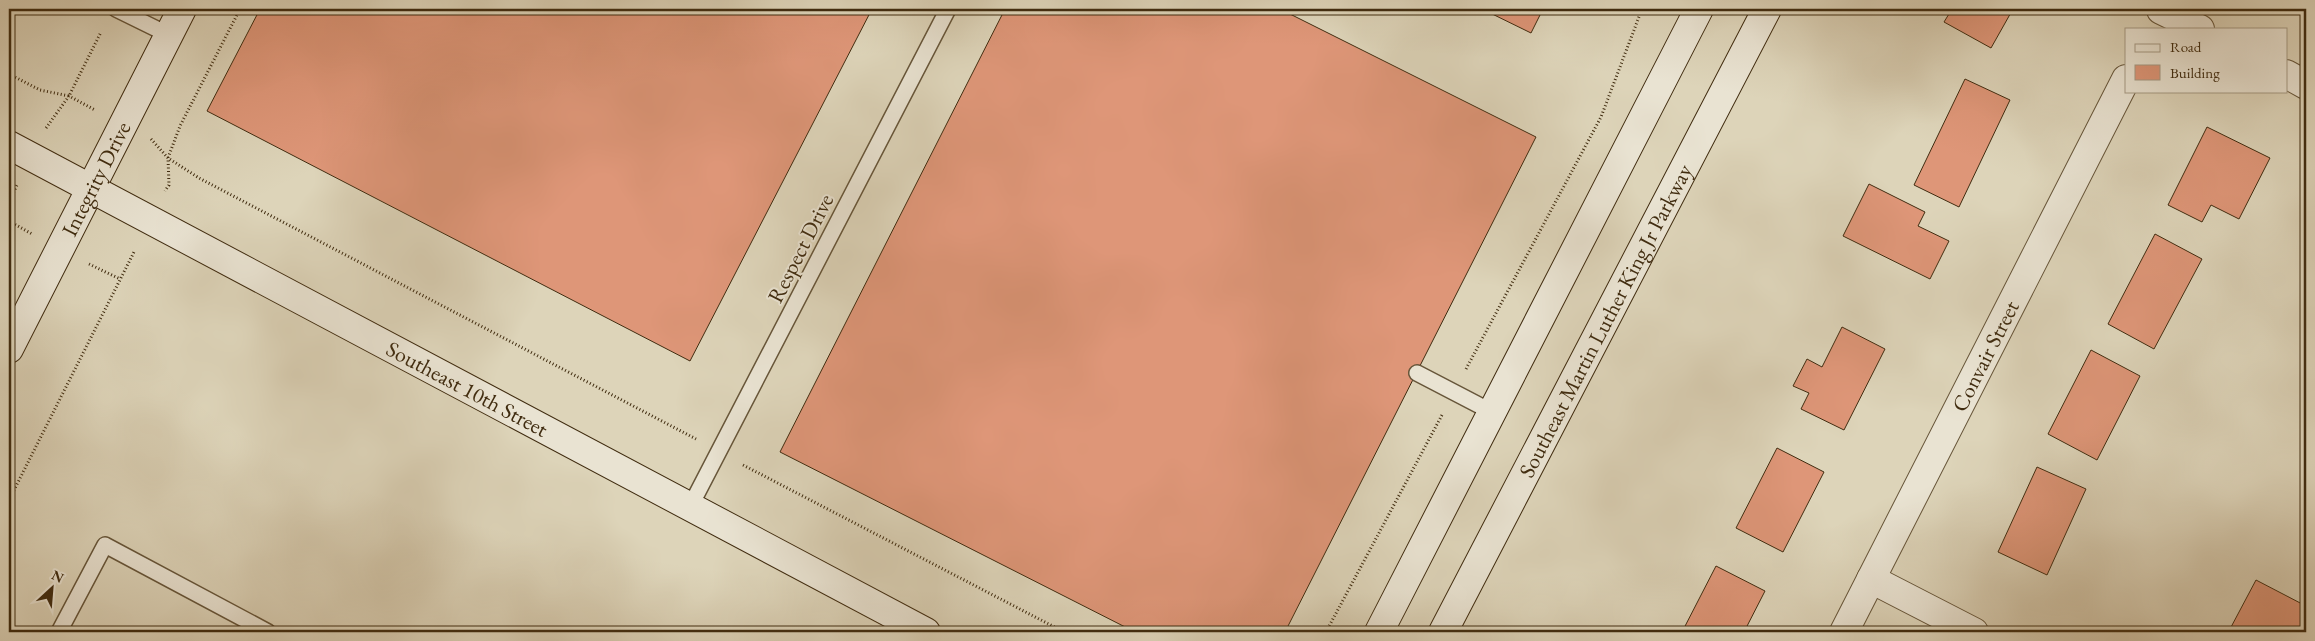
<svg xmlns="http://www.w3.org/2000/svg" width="2315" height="641" font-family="'EB Garamond',serif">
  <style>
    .building { fill: #de9678; stroke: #402c10 }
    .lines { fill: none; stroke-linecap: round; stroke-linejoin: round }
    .lane-casing { stroke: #67563a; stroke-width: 18 }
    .street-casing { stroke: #67563a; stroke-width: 30 }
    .secondary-casing { stroke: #402c10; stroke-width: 30 }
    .path { stroke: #402c10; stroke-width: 3; stroke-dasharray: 1 2.5; stroke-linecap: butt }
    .lane { stroke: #e9e3d2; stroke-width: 15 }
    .street { stroke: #e9e3d2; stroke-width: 28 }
    .secondary { stroke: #e9e3d2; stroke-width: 28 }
    .labels { text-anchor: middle; stroke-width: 4; stroke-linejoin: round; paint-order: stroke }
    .street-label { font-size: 22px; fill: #402c10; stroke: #e9e3d2 }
  </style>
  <rect width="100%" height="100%" fill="#ddd4b9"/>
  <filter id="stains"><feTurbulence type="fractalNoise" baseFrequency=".004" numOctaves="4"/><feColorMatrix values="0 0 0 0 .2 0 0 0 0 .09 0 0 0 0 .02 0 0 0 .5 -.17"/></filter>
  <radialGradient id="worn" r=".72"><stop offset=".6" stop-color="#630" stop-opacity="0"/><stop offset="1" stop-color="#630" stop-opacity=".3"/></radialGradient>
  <!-- building -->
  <path class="building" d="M260,9H872L690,361L207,111Z
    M1005,9H1280L1536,137L1285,632H1135L780,452Z
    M1482,9H1543L1531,33Z
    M1952,9H2013L1991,48L1944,22Z
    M1965,79L2010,100L1959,207L1914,185Z
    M2207,127L2270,158L2239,219L2211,205L2202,222L2168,205Z
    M1869,184L1925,212L1918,226L1949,241L1930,279L1843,236Z
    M2155,234L2202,259L2154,349L2108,324Z
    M1842,327L1885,349L1844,430L1801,409L1809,393L1793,386L1807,359L1822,367Z
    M2091,350L2140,376L2097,460L2048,434Z
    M1777,448L1824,472L1783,552L1736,528Z
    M2037,467L2086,489L2047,575L1998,552Z
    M1716,566L1765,591L1744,632H1682Z
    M2256,580L2306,606V632H2236L2230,629Z"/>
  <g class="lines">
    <defs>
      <path id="lane" d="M116,9L169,35
        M1417,373L1492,412
        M690,507L948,9
        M59,632L105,545L268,632"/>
      <g id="street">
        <path d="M2161,10L2200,29"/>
        <path d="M2286,74L2306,85"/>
        <path d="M1871,579L1974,632"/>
        <path id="s1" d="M1844,632L2126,79"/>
      </g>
      <g id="secondary">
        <path id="s2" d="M9,145L926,632"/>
        <path id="s3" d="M9,349L182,9"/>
        <path d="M1379,632L1699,9"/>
        <path id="s4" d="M1443,632L1767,9"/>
      </g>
    </defs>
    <!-- lane casing -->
    <use href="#lane" class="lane-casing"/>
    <!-- street casing -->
    <use href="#street" class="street-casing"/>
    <!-- secondary casing -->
    <use href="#secondary" class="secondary-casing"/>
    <!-- path -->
    <path class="path" d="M240,9L180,126L168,158L199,178L696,439
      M9,74L40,90L69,96L101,32
      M46,128L69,96L95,110
      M151,139L168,158L169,185L165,191
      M9,202L17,185
      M9,221L32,234
      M89,264L120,279
      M1466,369L1601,117L1642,9
      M743,465L1064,632
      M9,500L135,250
      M1326,632L1442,415"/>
    <!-- lane -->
    <use href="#lane" class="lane"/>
    <!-- street -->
    <use href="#street" class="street"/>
    <!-- secondary -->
    <use href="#secondary" class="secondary"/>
  </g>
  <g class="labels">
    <!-- street labels -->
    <g class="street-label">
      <text dy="8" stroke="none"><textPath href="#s3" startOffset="191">Integrity Drive</textPath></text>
      <text transform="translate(800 248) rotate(-63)" y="8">Respect Drive</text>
      <text dy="8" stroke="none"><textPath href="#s4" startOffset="351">Southeast Martin Luther King Jr Parkway</textPath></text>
      <text dy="8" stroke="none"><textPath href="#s1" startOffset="310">Convair Street</textPath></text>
      <text dy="8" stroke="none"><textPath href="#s2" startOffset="519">Southeast 10th Street</textPath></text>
    </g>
  </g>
  <!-- margin -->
  <rect width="2315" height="641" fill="none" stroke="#ddd4b9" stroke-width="30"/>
  <rect x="10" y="10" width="2295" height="621" fill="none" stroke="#402c10" stroke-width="2.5"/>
  <rect x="15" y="15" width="2285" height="611" fill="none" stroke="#402c10"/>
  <!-- legend -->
  <rect x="2125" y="28" width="162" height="65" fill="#e9e3d2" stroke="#a59a84"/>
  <rect x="2135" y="44" width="25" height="8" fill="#e9e3d2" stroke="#a59a84"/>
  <text x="2170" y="52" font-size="15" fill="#402c10">Road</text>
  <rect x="2135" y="65" width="25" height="15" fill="#de9678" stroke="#a59a84"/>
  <text x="2170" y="78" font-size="15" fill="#402c10">Building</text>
  <!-- north arrow -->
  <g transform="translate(52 588) rotate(26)" stroke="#e9e3d2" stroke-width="4" paint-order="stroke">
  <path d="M0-4L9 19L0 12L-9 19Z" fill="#402c10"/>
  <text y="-8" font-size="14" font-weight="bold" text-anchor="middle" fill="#402c10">N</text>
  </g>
  <rect width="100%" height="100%" filter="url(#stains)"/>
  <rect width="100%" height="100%" fill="url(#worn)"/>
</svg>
